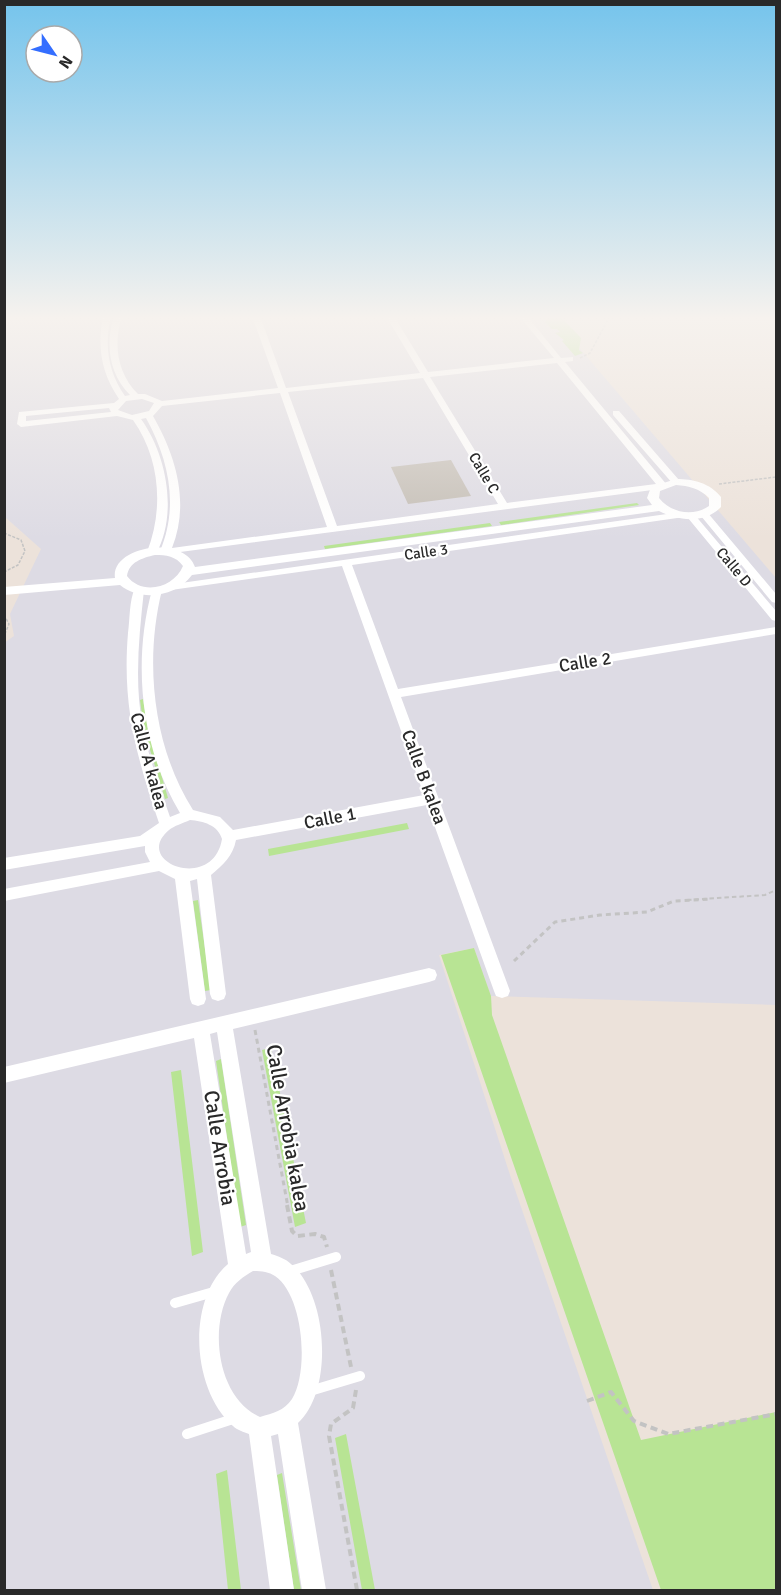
<svg xmlns="http://www.w3.org/2000/svg" width="781" height="1595" font-family="Signika,sans-serif">
  <style>
    .industrial { fill: #dddbe4 }
    .green { fill: #b8e494 }
    .building { fill: #c4beb6 }
    .lines { fill: none; stroke-linecap: round; stroke-linejoin: round }
    .path-far3 { stroke: #c3c3c3; stroke-width: 1.5; stroke-dasharray: 3 1.5; stroke-linecap: butt }
    .path-far2 { stroke: #c3c3c3; stroke-width: 2; stroke-dasharray: 4.5 3; stroke-linecap: butt }
    .path-far1 { stroke: #c3c3c3; stroke-width: 3; stroke-dasharray: 5 4; stroke-linecap: butt }
    .path { stroke: #c3c3c3; stroke-width: 4; stroke-dasharray: 7 4.5; stroke-linecap: butt }
    .service { stroke: #fff; stroke-width: 10 }
    .minor { fill: #fff; fill-rule: evenodd }
    .tertiary { fill: #fff; fill-rule: evenodd }
    .labels { text-anchor: middle; stroke-width: 4.5; stroke-linejoin: round; paint-order: stroke }
    .far-street-label { font-size: 15px; fill: #292929; stroke: #fff }
    .street-label { font-size: 18px; fill: #292929; stroke: #fff }
    .near-street-label { font-size: 21px; fill: #292929; stroke: #fff }
  </style>
  <rect width="100%" height="100%" fill="#ece2da"/>
  <!-- industrial -->
  <path class="industrial" d="M5,316H552L776,578V1005L491,996L474,948L439,955L510,1175L653,1590H5L4,643L14,636L10,614L41,549L5,517Z"/>
  <!-- green -->
  <path class="green" d="M540,316H560L581,338L579,350L583,353L575,356L562,341L564,340L555,333L560,332L557,329H552L545,322L547,320Z
    M637,503L639,505L501,525L499,522Z
    M490,523L492,526L325,549L324,546Z
    M143,699L148,729L168,798L165,799L144,730L140,700Z
    M407,823L409,829L269,856L268,849Z
    M198,900L211,990L205,991L193,901Z
    M474,948L491,996L492,1015L641,1440L776,1412V1590H661L441,955Z
    M271,1048L306,1223L295,1227L262,1050Z
    M221,1059L246,1225L240,1227L216,1061Z
    M181,1070L203,1252L192,1256L171,1072Z
    M346,1434L375,1590H362L335,1438Z
    M227,1470L241,1590H228L216,1474Z
    M282,1473L301,1590H294L277,1475Z"/>
  <!-- building -->
  <path class="building" d="M451,460L471,496L408,504L391,467Z"/>
  <g class="lines">
    <!-- path-far3 -->
    <path class="path-far3" d="M580,358L590,353L610,316
      M719,484L776,477
      M4,533L21,540L25,551L18,565L4,572
      M4,615L9,624L4,636"/>
    <!-- path-far2 -->
    <path class="path-far2" d="M687,900L765,895L776,890"/>
    <!-- path-far1 -->
    <path class="path-far1" d="M514,961L555,922L600,915L647,912L674,901L710,899
      M255,1030L288,1207"/>
    <!-- path -->
    <path class="path" d="M287,1205L292,1231L297,1236L315,1234L324,1237L327,1247
      M331,1270L351,1367
      M356,1390L353,1408L331,1424L329,1436L357,1590
      M587,1401L611,1392L634,1421L668,1434L776,1414"/>
    <!-- service -->
    <path class="service" d="M287,1272L336,1257
      M175,1303L217,1291
      M310,1391L360,1376
      M187,1434L236,1418"/>
    <!-- minor -->
    <path class="minor" d="M103,316H111C104,345 108,372 125,396L130,395C109,374 105,344 114,316H122C113,344 117,373 138,394H145L162,401L278,388L252,316H260L286,388L420,373L386,316H394L428,372L554,358L519,316H527L561,358L573,357V361L565,362L667,485L660,489L165,554L160,551C179,506 169,460 146,418L141,419C167,455 178,514 156,554H148L147,552C164,509 160,458 133,420L117,416L21,427L17,424L19,412L114,403L119,399C101,373 97,346 103,316ZM557,363L656,484L507,503L430,377ZM423,378L498,504L337,526L288,392ZM280,393L327,527L172,548C190,503 176,456 153,416L162,406ZM142,399L154,403L149,411L132,415L118,410L126,401ZM109,408L111,412L26,421V416Z
      M613,411H619L679,480V484H673L613,415Z
      M704,511L707,512L776,594V603L772,602L701,516L699,514Z
      M681,512L686,515L684,517L352,565L398,689L776,627V634L401,697L510,991L508,996L502,998L496,996L494,991L427,805L236,840C233,856 223,865 211,875L226,994L224,999L218,1001L212,999L210,994L197,879L190,881L206,999L204,1004L198,1006L192,1004L190,999L175,879L159,871L4,901V889L150,862L145,852V846L4,870V858L140,836L159,823C136,755 122,705 128,633C130,619 129,601 135,588H143L144,590C139,636 134,683 143,728C149,759 160,788 170,817L180,813C141,748 132,663 152,590L157,587L162,590C144,662 153,747 193,810L220,817L233,830L424,795L342,566L171,590L167,589V585ZM190,820C203,821 218,825 222,839C213,893 131,862 169,830C174,826 183,823 190,820Z
      M691,513L694,514L776,611V621L772,620L688,518V514Z
      M429,968L435,970L437,975L435,980L429,982L233,1029L271,1254C278,1256 286,1259 291,1264C328,1295 334,1390 298,1423L326,1590H302L278,1434L271,1436L294,1590H270L249,1434C244,1432 237,1430 233,1426C192,1391 186,1300 228,1264L194,1038L4,1083V1067ZM217,1032L251,1252L246,1254L210,1034ZM253,1271C261,1271 269,1272 275,1276C304,1296 309,1372 292,1399C284,1411 273,1413 260,1417C218,1398 209,1330 229,1293C234,1283 244,1276 253,1271Z"/>
    <!-- tertiary -->
    <path class="tertiary" d="M676,479C693,479 710,483 721,497V507C705,524 678,521 659,511L192,575C176,597 141,602 120,585L4,595V587L115,578C110,546 184,534 195,567L652,505L647,498L651,487ZM676,485C689,486 699,488 709,498V506C693,517 671,513 659,498L660,491ZM155,555C166,555 176,556 183,566C174,588 142,596 127,576C129,562 142,558 155,555Z"/>
  </g>
  <!-- sky -->
  <linearGradient id="sky" x2="0" y2="1"><stop stop-color="#75c4ec"/><stop offset="0.59" stop-color="#f6f2ee"/><stop offset="1" stop-color="#f6f2ee" stop-opacity="0"/></linearGradient>
  <rect width="781" height="539" fill="url(#sky)"/>
  <g class="labels">
    <!-- far-street labels -->
    <g class="far-street-label">
      <text transform="translate(484 473) rotate(59)" y="5">Calle C</text>
      <text transform="translate(426 552) rotate(-8)" y="5">Calle 3</text>
      <text transform="translate(734 567) rotate(50)" y="5">Calle D</text>
    </g>
    <!-- street labels -->
    <g class="street-label">
      <text transform="translate(585 662) rotate(-9)" y="6">Calle 2</text>
      <text transform="translate(149 761) rotate(75)" y="6">Calle A kalea</text>
      <text transform="translate(424 777) rotate(70)" y="6">Calle B kalea</text>
      <text transform="translate(330 818) rotate(-11)" y="6">Calle 1</text>
    </g>
    <!-- near-street labels -->
    <g class="near-street-label">
      <text transform="translate(288 1128) rotate(80)" y="7">Calle Arrobia kalea</text>
      <text transform="translate(220 1148) rotate(81)" y="7">Calle Arrobia</text>
    </g>
  </g>
  <!-- border -->
  <rect width="781" height="1595" fill="none" stroke="#292929" stroke-width="12"/>
  <!-- north arrow -->
  <g transform="translate(54 54) rotate(125)"><circle r="28" fill="#ffffff" stroke="#a9a9a9" stroke-width="1.5"/>
  <path d="M0-4.5L10 22L0 15L-10 22Z" fill="#346eff"/>
  <text y="-9" font-size="16" font-weight="bold" text-anchor="middle" fill="#292929">N</text>
  </g>
</svg>
